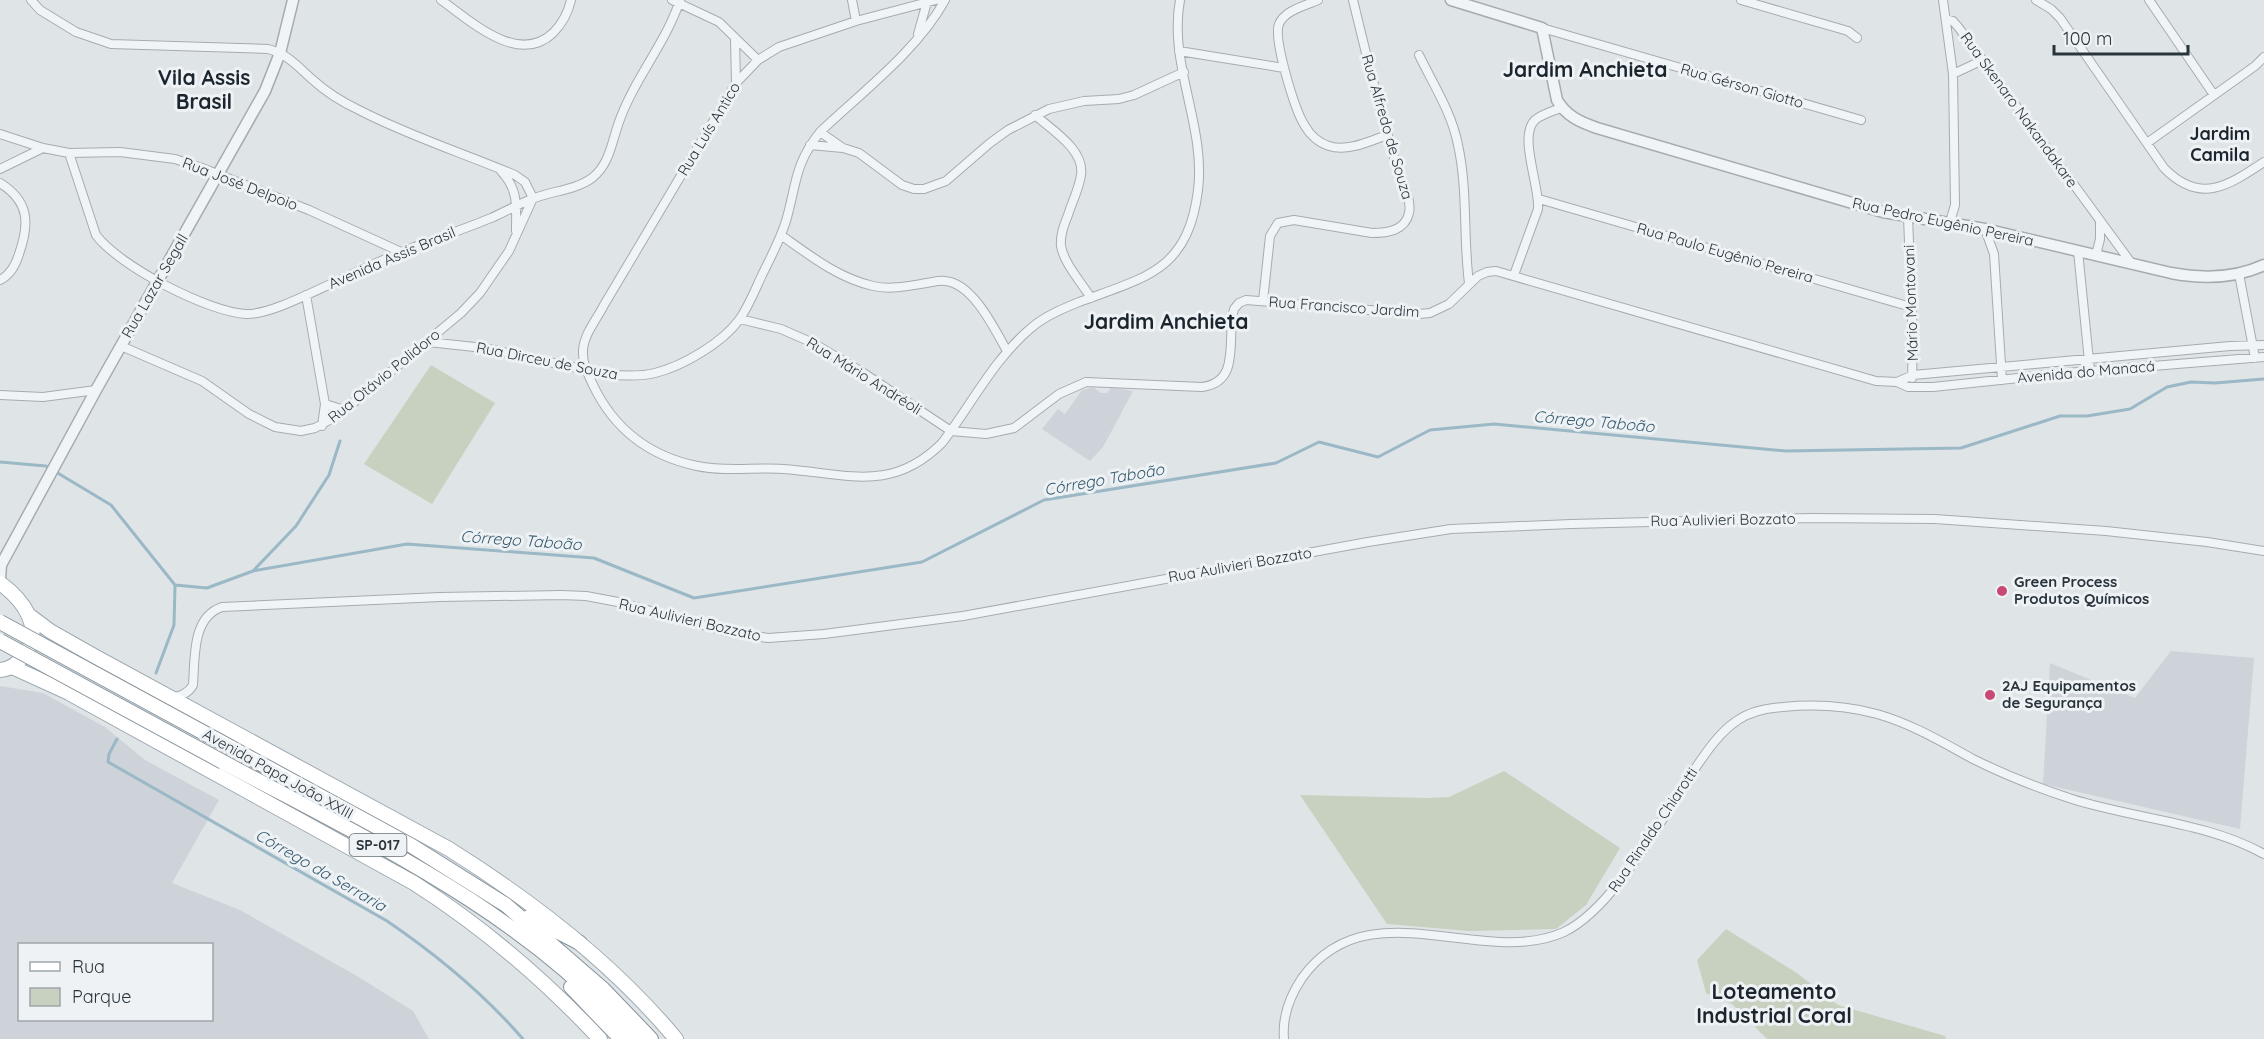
<svg xmlns="http://www.w3.org/2000/svg" width="2264" height="1039" font-family="Quicksand,sans-serif">
  <style>
    .built { fill: #cdd3d9; fill-rule: evenodd }
    .green { fill: #c8d1c0 }
    .lines { fill: none; stroke-linecap: round; stroke-linejoin: round }
    .stream { stroke: #9bb8c6; stroke-width: 3 }
    .minor-casing { stroke: #a5acb1; stroke-width: 10 }
    .tertiary-casing { stroke: #a5acb1; stroke-width: 13 }
    .primary-casing { stroke: #9faab2; stroke-width: 16 }
    .trunk-casing { stroke: #87949d; stroke-width: 16 }
    .minor { stroke: #f1f4f6; stroke-width: 8 }
    .tertiary { stroke: #f1f4f6; stroke-width: 10 }
    .primary { stroke: #fff; stroke-width: 14 }
    .trunk { stroke: #fff; stroke-width: 14 }
    .trunk-bridge-casing { stroke: #87949d; stroke-width: 16; stroke-linecap: butt }
    .trunk-bridge { stroke: #fff; stroke-width: 14 }
    .poi-dot { fill: #c74974; stroke: #eef2f5; stroke-width: 2 }
    .labels { text-anchor: middle; stroke-width: 6; stroke-linejoin: round; paint-order: stroke }
    .shield { fill: #eef2f5; stroke: #646d74; stroke-width: 1.5 }
    .shield-label { font-size: 14px; font-weight: bold; fill: #29343d }
    .street-label { font-size: 15px; fill: #29343d; stroke: #eef2f5 }
    .poi-label { font-size: 15px; font-weight: bold; fill: #29343d; stroke: #eef2f5; text-anchor: start }
    .water-label { font-size: 16px; font-style: italic; fill: #355a6f; stroke: #eef2f5 }
    .quarter-label { font-size: 18px; font-weight: bold; fill: #1b252e; stroke: #eef2f5 }
    .district-label { font-size: 21px; font-weight: bold; fill: #1b252e; stroke: #eef2f5 }
  </style>
  <rect width="100%" height="100%" fill="#dfe4e7"/>
  <!-- built -->
  <path class="built" d="M1093,387L1101,393H1107L1111,387L1133,391L1103,447L1090,461L1042,429L1058,409L1065,414L1082,390Z
    M2171,651L2254,658L2240,829L2043,784L2050,663L2135,698Z
    M0,686L43,693L105,727L145,760L219,800L172,883L240,910L357,976L413,1011L429,1039H0ZM20,944H212V1020H20Z"/>
  <!-- green -->
  <path class="green" d="M431,365L495,403L432,504L364,464Z
    M1504,771L1620,848L1586,905L1556,929L1469,931L1387,924L1300,795L1429,798L1449,797Z
    M1726,929L1797,973L1838,1005L1945,1036L1946,1039H1767L1732,1004L1706,993L1697,960Z"/>
  <g class="lines">
    <!-- stream -->
    <path class="stream" d="M0,462L46,466L111,505L175,585L207,588L253,571L407,544L594,558L694,598L922,562L1044,500L1276,463L1319,442L1378,457L1430,430L1494,424L1786,451L1961,448L2060,416H2087L2130,409L2167,387L2191,382L2215,383L2264,379
      M254,570L296,526L329,475L340,441
      M156,673L174,625L175,585
      M117,739L109,754L108,762L387,921C437,955 483,993 523,1039"/>
    <defs>
      <path id="minor" d="M31,0L40,10L76,32L111,44L268,49C288,54 298,67 313,80C326,92 342,102 359,110C409,136 463,153 515,175L525,182L533,198L509,251L480,293L461,313L340,414L315,428L301,431L275,427L249,414L202,381L121,346
        M441,0C471,21 518,66 553,33C563,23 568,13 571,0
        M672,0L719,22L758,60
        M852,0L856,21
        M936,0L856,21L779,47L758,60L736,83L604,305C597,319 584,334 583,350C582,363 588,374 593,385C614,429 649,456 697,466C726,472 754,467 783,469C845,473 891,494 942,443C972,404 993,360 1031,328C1045,316 1062,309 1079,302C1146,277 1188,271 1198,190C1206,126 1168,64 1180,0
        M1318,0C1305,6 1285,10 1279,24C1273,39 1295,111 1305,126C1310,135 1319,143 1329,146C1348,152 1370,141 1387,135
        M1741,0L1848,31L1857,38
        M1943,0L1953,74L1955,205L1950,222
        M2036,0L2051,9L2060,18L2164,168C2200,205 2228,186 2264,162
        M2149,0L2214,95
        M1946,19L1953,21L1959,28L2132,264
        M1542,28L1861,120
        M918,34L927,2
        M735,39L736,83
        M1179,51L1284,68
        M1419,55C1433,84 1452,113 1458,145C1468,190 1463,237 1469,283
        M1953,74L1983,60
        M1035,115C1052,130 1085,150 1081,175C1079,189 1072,202 1068,215C1064,225 1060,235 1061,246C1064,264 1082,283 1091,298
        M820,132L843,148L859,153L902,185L914,189H924L946,181L990,143L1008,130L1049,109L1084,101L1119,99L1134,95L1184,72
        M0,134L43,148L69,153L120,152L175,159L202,168L309,210L401,252
        M2147,143L2255,66L2264,57
        M810,145L843,148
        M69,153L96,235C119,266 208,312 246,314C271,315 320,288 344,278C363,269 382,260 402,252C431,240 462,230 491,218C505,212 518,204 532,199C551,191 576,190 592,178C610,164 612,141 619,122C634,79 666,43 680,0
        M0,169L43,148
        M501,171C519,190 516,206 516,231
        M0,183C29,201 30,223 19,254C16,264 10,275 0,280
        M1539,199L1911,307
        M1908,217L1913,342L1912,378
        M1985,229L1994,254L2002,380
        M781,235C809,255 838,278 873,286C890,290 909,286 927,283C933,282 940,280 945,281C973,283 995,330 1007,351
        M2078,251L2090,371
        M2096,255L2100,239V222
        M2239,274L2255,358
        M1514,275L1538,209C1540,186 1518,136 1535,120C1542,114 1553,111 1561,108
        M306,295L325,404L322,426
        M1263,301L1270,236L1278,223L1294,220L1372,233C1387,233 1405,231 1409,213C1412,200 1402,182 1398,169C1380,114 1367,57 1353,0
        M740,319L781,329L813,343L862,372L951,431L986,434L1014,428L1059,394L1086,382L1202,387C1242,382 1226,338 1234,309L1239,303L1246,300L1419,314L1430,313L1449,304L1478,276L1487,272L1496,271L1876,381L1897,382L1913,375L2230,346L2264,345
        M428,342L484,348L605,374C622,376 639,377 655,373C683,366 722,343 739,320C749,306 755,290 762,275C771,257 780,240 786,221C797,183 794,165 820,132C862,92 917,51 945,0
        M1897,382L1908,387H1933L2066,373L2264,357
        M0,395L43,397L96,390
        M325,404L345,410
        M170,698C180,696 188,694 193,685C195,657 192,617 222,607L440,597L561,595L586,596L618,602L728,632L768,638L824,634L963,616L1368,542L1451,529L1571,524L1811,518L1935,519L2106,531L2207,542L2264,551
        M1284,1039C1282,1017 1290,996 1302,978C1368,886 1482,969 1564,932C1613,909 1662,818 1692,773C1705,754 1719,732 1738,720C1751,711 1768,708 1783,707C1814,704 1847,706 1877,714C1912,724 1942,742 1973,759C2005,775 2038,788 2072,799C2135,819 2206,822 2264,854"/>
      <path id="tertiary" d="M1451,0L1542,28L1557,100C1566,116 1580,122 1597,128L1883,212L1985,229L2171,273C2203,279 2234,279 2264,265
        M0,579L1,565L96,390L265,91L280,53L293,0"/>
      <path id="primary" d="M0,583C23,600 45,628 24,655C17,664 11,669 0,670
        M30,616L50,631L96,657L449,849C532,901 613,963 676,1039
        M12,667L69,693L414,883C483,927 544,979 600,1039"/>
      <path id="trunk" d="M230,747L412,846L506,905L603,989L651,1039
        M223,762C368,840 525,912 635,1039
        M529,917L580,943
        M571,987L621,1039"/>
    </defs>
    <!-- minor casing -->
    <use href="#minor" class="minor-casing"/>
    <!-- tertiary casing -->
    <use href="#tertiary" class="tertiary-casing"/>
    <!-- primary casing -->
    <use href="#primary" class="primary-casing"/>
    <!-- trunk casing -->
    <use href="#trunk" class="trunk-casing"/>
    <!-- minor -->
    <use href="#minor" class="minor"/>
    <!-- tertiary -->
    <use href="#tertiary" class="tertiary"/>
    <!-- primary -->
    <use href="#primary" class="primary"/>
    <!-- trunk -->
    <use href="#trunk" class="trunk"/>
    <defs>
      <path id="trunk-bridge" d="M0,622L230,747
        M0,641L223,762"/>
    </defs>
    <!-- trunk-bridge casing -->
    <use href="#trunk-bridge" class="trunk-bridge-casing"/>
    <!-- trunk-bridge -->
    <use href="#trunk-bridge" class="trunk-bridge"/>
  </g>
  <!-- markers -->
  <g class="poi-dot">
    <circle cx="2002" cy="591" r="6"/>
    <circle cx="1990" cy="695" r="6"/>
  </g>
  <g class="labels">
    <!-- shield labels -->
    <rect class="shield" x="349.5" y="834" width="57" height="22" rx="4.5"/>
    <g class="shield-label">
      <text x="378" y="850">SP-017</text>
    </g>
    <!-- street labels -->
    <g class="street-label">
      <text transform="translate(1742 86) rotate(16)" y="5">Rua Gérson Giotto</text>
      <text transform="translate(2019 110) rotate(54)" y="5">Rua Skenaro Nakandakare</text>
      <text transform="translate(1387 127) rotate(74)" y="5">Rua Alfredo de Souza</text>
      <text transform="translate(709 129) rotate(-59)" y="5">Rua Luís Antico</text>
      <text transform="translate(240 184) rotate(21)" y="5">Rua José Delpoio</text>
      <text transform="translate(1943 222) rotate(12)" y="5">Rua Pedro Eugênio Pereira</text>
      <text transform="translate(1725 253) rotate(16)" y="5">Rua Paulo Eugênio Pereira</text>
      <text transform="translate(392 258) rotate(-23)" y="5">Avenida Assis Brasil</text>
      <text transform="translate(155 286) rotate(-60)" y="5">Rua Lazar Segall</text>
      <text transform="translate(1911 303) rotate(-92)" y="5">Mário Montovani</text>
      <text transform="translate(1344 307) rotate(4)" y="5">Rua Francisco Jardim</text>
      <text transform="translate(547 361) rotate(11)" y="5">Rua Dirceu de Souza</text>
      <text transform="translate(2086 372) rotate(-5)" y="5">Avenida do Manacá</text>
      <text transform="translate(384 376) rotate(-39)" y="5">Rua Otávio Polidoro</text>
      <text transform="translate(864 376) rotate(32)" y="5">Rua Mário Andréoli</text>
      <text transform="translate(1723 520) rotate(-1)" y="5">Rua Aulivieri Bozzato</text>
      <text transform="translate(1240 565) rotate(-10)" y="5">Rua Aulivieri Bozzato</text>
      <text transform="translate(690 620) rotate(13)" y="5">Rua Aulivieri Bozzato</text>
      <text transform="translate(278 774) rotate(29)" y="5">Avenida Papa João XXIII</text>
      <text transform="translate(1653 830) rotate(-56)" y="5">Rua Rinaldo Chiarotti</text>
    </g>
    <!-- poi labels -->
    <g class="poi-label">
      <text x="2014" y="587">Green Process<tspan x="2014" dy="17">Produtos Químicos</tspan></text>
      <text x="2002" y="691">2AJ Equipamentos<tspan x="2002" dy="17">de Segurança</tspan></text>
    </g>
    <!-- water labels -->
    <g class="water-label">
      <text transform="translate(1594 421) rotate(5)" y="6">Córrego Taboão</text>
      <text transform="translate(1104 479) rotate(-10)" y="6">Córrego Taboão</text>
      <text transform="translate(521 540) rotate(4)" y="6">Córrego Taboão</text>
      <text transform="translate(321 870) rotate(30)" y="6">Córrego da Serraria</text>
    </g>
    <!-- quarter labels -->
    <g class="quarter-label">
      <text x="2220" y="140">Jardim<tspan x="2220" dy="21">Camila</tspan></text>
    </g>
    <!-- district labels -->
    <g class="district-label">
      <text x="1585" y="77">Jardim Anchieta</text>
      <text x="204" y="85">Vila Assis<tspan x="204" dy="24">Brasil</tspan></text>
      <text x="1166" y="329">Jardim Anchieta</text>
      <text x="1774" y="999">Loteamento<tspan x="1774" dy="24">Industrial Coral</tspan></text>
    </g>
  </g>
  <!-- legend -->
  <rect x="18" y="943" width="195" height="78" fill="#eef2f5" stroke="#9fa6ab" stroke-width="1.5"/>
  <rect x="30" y="962" width="30" height="9" fill="#ffffff" stroke="#9fa6ab" stroke-width="1.5"/>
  <text x="72" y="973" font-size="18" fill="#29343d">Rua</text>
  <rect x="30" y="988" width="30" height="18" fill="#c8d1c0" stroke="#9fa6ab" stroke-width="1.5"/>
  <text x="72" y="1003" font-size="18" fill="#29343d">Parque</text>
  <!-- scale -->
  <path d="M2054 45v9h134v-9" fill="none" stroke="#29343d" stroke-width="3"/>
  <text x="2063" y="45" font-size="18" fill="#29343d" stroke="#eef2f5" stroke-width="4.5" paint-order="stroke">100 m</text>
</svg>
